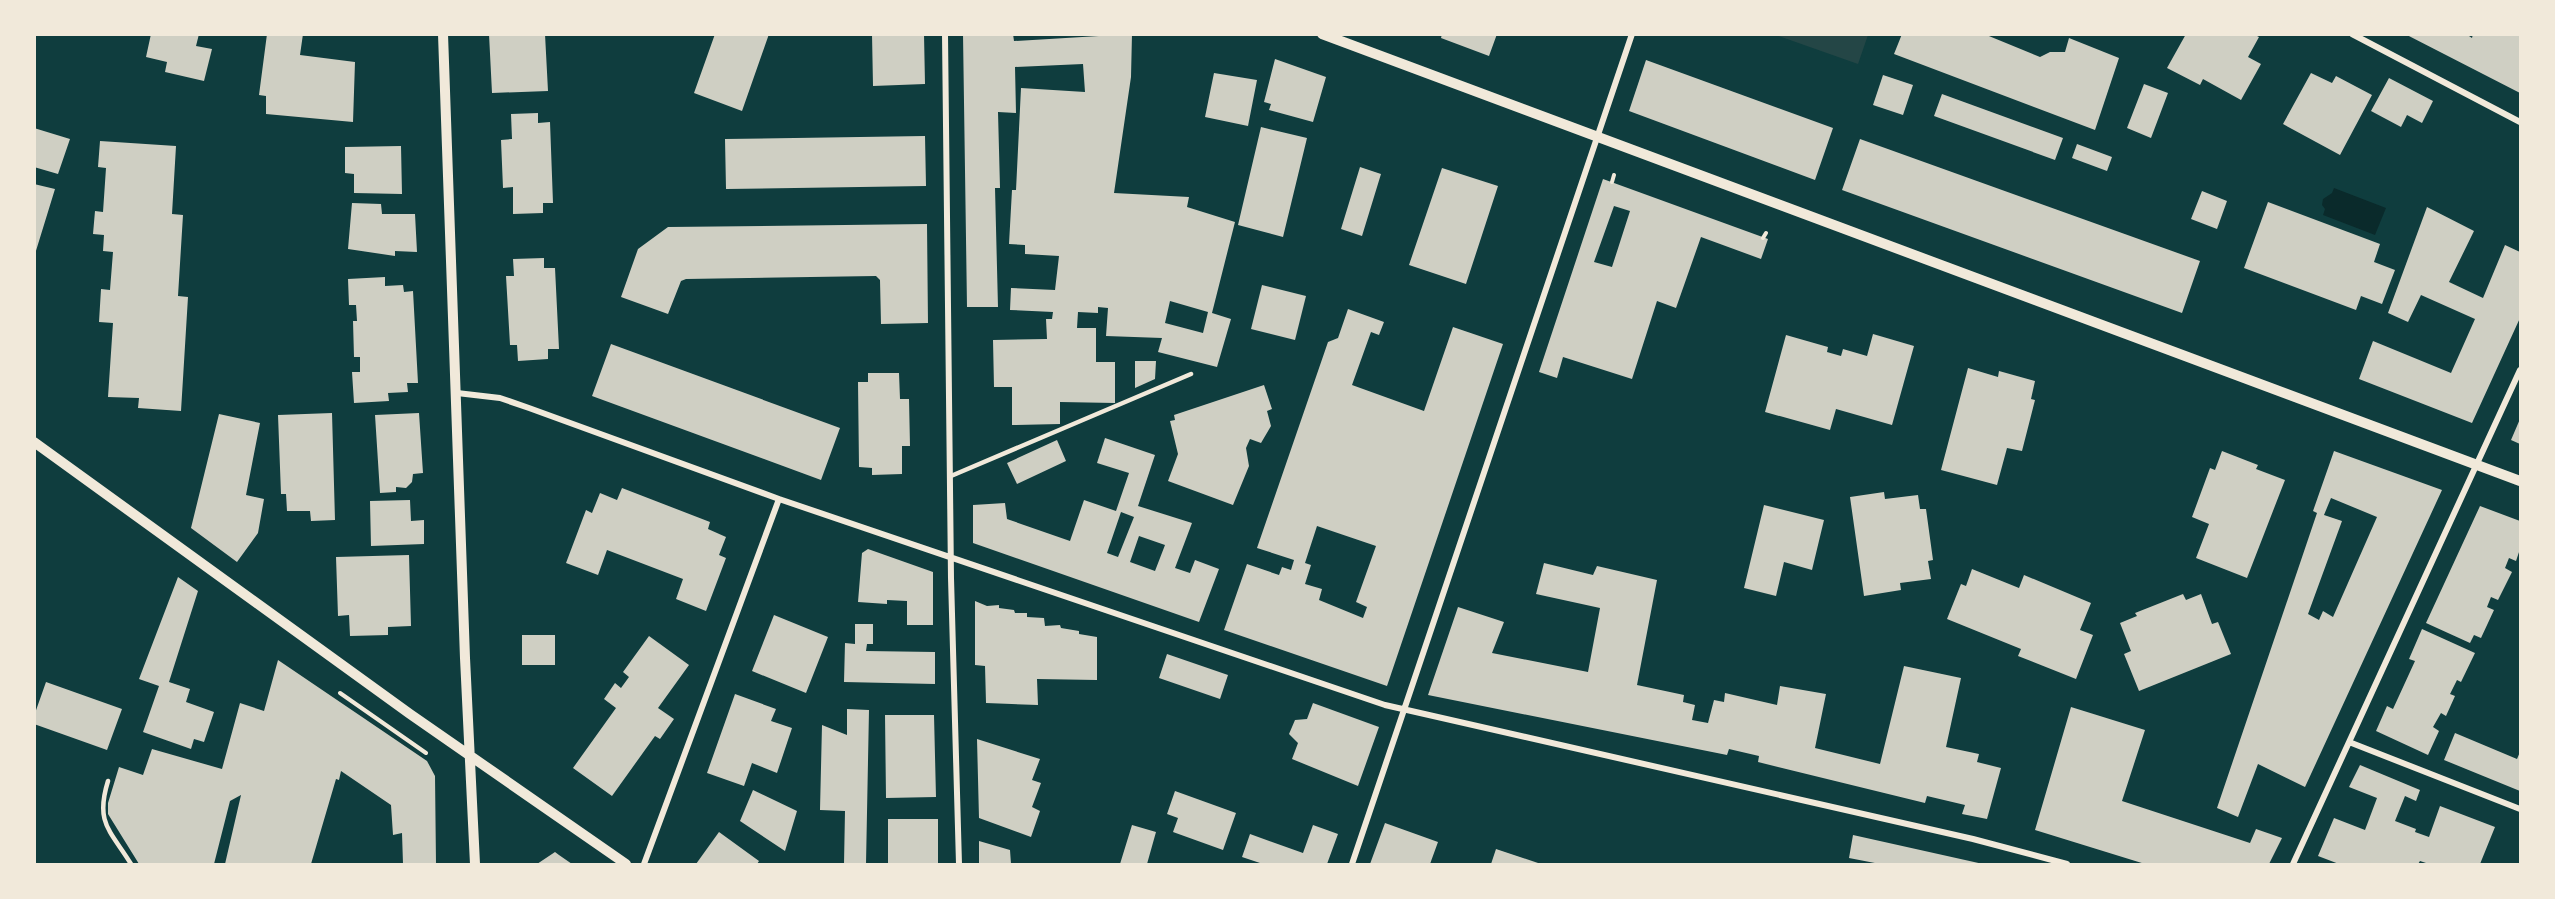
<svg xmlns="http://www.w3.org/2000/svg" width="2555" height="899" font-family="Bitter,serif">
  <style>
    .green { fill: #244646 }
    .water { fill: #0a2a2b }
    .building { fill: #cfcfc3; fill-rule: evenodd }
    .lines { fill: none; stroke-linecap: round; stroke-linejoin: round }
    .path { stroke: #f1e9da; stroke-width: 4 }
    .service { stroke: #f1e9da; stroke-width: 4.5 }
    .minor { stroke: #f1e9da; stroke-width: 6 }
    .tertiary { stroke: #f1e9da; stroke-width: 10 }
  </style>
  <rect width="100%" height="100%" fill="#0f3d3e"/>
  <!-- green -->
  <path class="green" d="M1776,35L1868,34V35L1858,64Z"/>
  <!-- water -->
  <path class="water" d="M2334,188L2386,208L2375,235L2323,215L2325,209L2322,205L2323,199L2332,193Z"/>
  <!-- building -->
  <path class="building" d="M151,34H199L196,46L212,49L204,81L165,72L167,62L146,57Z
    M267,34H303L300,55L355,62L353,122L266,114V96L259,95Z
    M489,34H545L548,91L492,93Z
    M715,34H769L742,111L694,93Z
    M872,34H924L925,84L873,86Z
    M963,34H1013L1014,41L1132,34L1131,77L1114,193L1189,197L1187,207L1235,222L1212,313L1231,319L1217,367L1158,352L1162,338L1106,336L1108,308L1098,307V313L1078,312L1077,328H1096V362H1115V403L1060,402V424L1012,425V387H994L993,340L1047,339L1046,319H1052L1053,312L1010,310L1011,288L1055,290L1059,256L1025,254V245L1009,244L1012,190H1016L1021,88L1085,92L1083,64L1015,67L1016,113L998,112L1000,188H995L998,307H967ZM1170,301L1208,312L1203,333L1165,323Z
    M1442,34H1497L1489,56L1441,38Z
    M1902,34H1984L2040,57L2050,52H2065L2069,38L2119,58L2095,130L1894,54Z
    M2186,34H2253L2259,37L2248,57L2261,64L2241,100L2203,79L2200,85L2167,68Z
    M2405,34H2466L2472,38L2473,34H2520V93Z
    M1275,59L1326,77L1313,122L1269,110L1271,104L1264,102Z
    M1646,60L1833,128L1815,180L1629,111Z
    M1214,73L1257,80L1248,126L1205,117Z
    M2311,73L2332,83L2336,76L2372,95L2340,155L2283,124Z
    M1883,75L1913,85L1903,115L1873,105Z
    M2389,78L2433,101L2422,123L2407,115L2401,127L2371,111Z
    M2144,84L2168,93L2151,138L2127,128Z
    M1942,94L2063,138L2055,160L1934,116Z
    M538,113V123L550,122L553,203H543V213L513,214V187L503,188L501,140L512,139L511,114Z
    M1261,127L1307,138L1283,237L1238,225Z
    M34,128L70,139L58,174L34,167Z
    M925,136L926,186L726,189L725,139Z
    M1860,139L2200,261L2182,313L1842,190Z
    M100,141L176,146L172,214L183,215L178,296L188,297L181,411L138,408L139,398L108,397L113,323L99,322L101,289L110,290L113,252L103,251L104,235L93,234L95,211L103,212L106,168L98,167Z
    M2077,144L2112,157L2107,171L2072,158Z
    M401,146L402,194L354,193V174L345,173V147Z
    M1360,167L1381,174L1362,236L1341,229Z
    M1442,168L1498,186L1466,284L1409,265Z
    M1603,179L1768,239L1761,259L1701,237L1676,308L1657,301L1632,379L1563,357L1557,378L1539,372ZM1614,206L1630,211L1612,267L1594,262Z
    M34,184L55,189L35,254H34Z
    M2202,191L2227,201L2217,229L2191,219Z
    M2268,202L2380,244L2374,262L2395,270L2382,304L2361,296L2356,310L2244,268Z
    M352,203L381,204L382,214H415L417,252L395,251V256L348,249Z
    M2427,207L2474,231L2449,282L2483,298L2505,245L2520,252V318L2472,423L2359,379L2373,341L2451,373L2475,319L2421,295L2408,322L2388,313Z
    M927,224L928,323L881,324L880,280L876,276L686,279L681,281L668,314L621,297L638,249L668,227Z
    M544,258V268H555L559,349H548V359L518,361L517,345H510L506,276H514L513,259Z
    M385,277V286L403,285L404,292L413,291L418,383H407L408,392L388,393L389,401L354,403L352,372H360V357H354L353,321H357L356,305H349L348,279Z
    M1262,285L1306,296L1295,340L1251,329Z
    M1348,309L1384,322L1379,335L1371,332L1352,385L1424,411L1453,327L1503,344L1387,686L1224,630L1247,564L1279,575L1282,567L1291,570L1294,560L1257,548L1328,342L1338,338ZM1317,526L1376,546L1356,602L1367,607L1363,618L1319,600L1322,589L1305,584L1311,565L1305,563Z
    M1873,334L1914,346L1892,425L1836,409L1830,430L1765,412L1786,335L1828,347L1827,352L1841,356L1843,349L1867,356Z
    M611,344L840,428L821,480L592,396Z
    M1135,361H1156L1155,379L1135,388Z
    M1968,368L1998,377L1999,371L2035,381L2031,399L2035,400L2022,451L2007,448L1997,485L1941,470Z
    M868,373H899L900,399H909L910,446H902V474L872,475V468L859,467L858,382H868Z
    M1264,385L1272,409L1267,411L1271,426L1261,443L1250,439L1246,448L1249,466L1233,505L1168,481L1178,454L1170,421L1175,420L1174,415Z
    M332,413L335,520L311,521L310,511H287L286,494H281L278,415Z
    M419,413L423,473L413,474L412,482L406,488L396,487V492L380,493L375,415Z
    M219,414L260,423L246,495L264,499L258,533L237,562L191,528Z
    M2520,419V444L2511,440Z
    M1105,438L1155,455L1138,506L1192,523L1175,568L1190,573L1195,560L1219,569L1199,622L973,543V505L1005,503L1007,519L1070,541L1084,500L1116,511L1129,473L1097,463ZM1121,512L1134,517L1118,557L1107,553ZM1139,536L1165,545L1155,571L1130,562Z
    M1057,440L1066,461L1017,484L1007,463Z
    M2222,451L2258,465L2256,469L2285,480L2247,578L2196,558L2209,524L2192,517L2210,468L2215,470Z
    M2334,451L2442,490L2305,787L2258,764L2238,817L2217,808L2317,513L2313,511ZM2331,498L2377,517L2333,617L2323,611L2319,620L2308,614L2342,521L2324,515Z
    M622,488L710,522L708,529L726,537L719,555L726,558L706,611L676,599L683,579L607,550L598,575L566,563L586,510L592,513L600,493L617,500Z
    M1884,492L1885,499L1918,495L1920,509H1926L1933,560L1928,561L1931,579L1900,583L1901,590L1864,596L1850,497Z
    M410,500L411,521L424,520V544L371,546L370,501Z
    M1764,505L1824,520L1812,570L1784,562L1776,596L1744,588Z
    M2480,506L2520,521V549L2516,561L2509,558L2505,568L2512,572L2498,600L2491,597L2487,607L2494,610L2481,638L2474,635L2470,643L2426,623Z
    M868,549L933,572V625H907V601L887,600V604L858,602L862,553Z
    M409,555L411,626L388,627V635L350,636L349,615L338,616L336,557Z
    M1544,563L1593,575L1597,566L1657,580L1637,685L1684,695L1683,702L1695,705L1692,720L1708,723L1714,700L1724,702L1725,693L1777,705L1780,686L1826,694L1815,748L1880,764L1904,666L1961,678L1946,747L1979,754L1977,762L2001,768L1987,819L1962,814L1965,805L1927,796L1925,803L1758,762L1759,756L1729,749L1727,755L1428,695L1458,607L1504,622L1492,653L1588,672L1600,608L1536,594Z
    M1972,569L2019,588L2024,575L2091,603L2080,630L2093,635L2076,679L2018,656L2021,649L1947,619L1961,584L1966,586Z
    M178,577L198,591L169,682L190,689L186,702L214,712L204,742L194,739L191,749L143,732L159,686L139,679Z
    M2183,594L2186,600L2201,594L2212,624L2218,622L2231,654L2139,691L2124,654L2131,651L2120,623L2137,616L2135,613Z
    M975,601L987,606L999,605V608L1014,610L1015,613H1027V617L1044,618L1045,626L1060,625L1061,628L1079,631V634L1097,637V680L1037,679L1038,705L986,703L985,666L975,665Z
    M774,615L828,637L806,693L752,671Z
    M855,624H873V644H867L866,651L935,652V684L844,682L845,643L855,644Z
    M2422,629L2475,653L2461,682L2457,680L2450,694L2455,696L2446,716L2441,713L2433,727L2439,731L2428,755L2376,731L2387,706L2393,709L2415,661L2409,659Z
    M522,635H555V665H522Z
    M649,636L689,665L658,708L674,719L660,739L655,736L612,796L573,768L616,708L604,699L615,683L621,688L629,677L623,672Z
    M1167,654L1228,675L1220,699L1159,678Z
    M278,660L427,761L435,776L436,864H403L402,833L393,835L391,805L341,771L339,780L336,779L311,864H225L241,795L230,801L214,864H139L108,814V803L119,767L143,775L152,749L222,769L240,703L264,711Z
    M46,682L122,709L107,750L34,724V716Z
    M735,694L776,709L771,721L792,728L777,773L752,763L744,786L707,773Z
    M1313,703L1379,727L1358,786L1292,759L1298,743L1289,734L1295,720L1307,719Z
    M2071,707L2145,730L2122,801L2250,843L2256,829L2282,838L2269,864H2145L2035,830Z
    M847,709L869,710L866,864H844L845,811L820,810L822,725L847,735Z
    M885,715H934L936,797L886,798Z
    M2455,733L2517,759L2520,752V791L2444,760Z
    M977,739L1040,759L1032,780L1041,783L1032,807L1040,811L1031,837L979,818Z
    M2360,765L2420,790L2416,801L2405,796L2395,821L2416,829L2415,832L2429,837L2440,806L2495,827L2480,864H2429L2420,861L2418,864H2339L2318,856L2334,818L2365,830L2377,798L2349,787Z
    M753,790L797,811L785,851L740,821Z
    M1175,791L1236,813L1223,850L1173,832L1178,818L1167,814Z
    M888,819H938V864H888Z
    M1385,823L1438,842L1430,864H1370Z
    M1132,825L1156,832L1147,864H1120Z
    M1313,825L1338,834L1327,864H1263L1242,857L1250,834L1303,853Z
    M719,832L759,861L757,864H696Z
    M1853,835L1983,864H1880L1849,858Z
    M979,841L1010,850L1011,864H979Z
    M1496,849L1541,864H1491Z
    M555,852L559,855L572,864H537Z"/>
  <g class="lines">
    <!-- path -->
    <path class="path" d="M1612,182L1614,175
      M1763,238L1766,233
      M340,693L426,753"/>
    <!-- service -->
    <path class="service" d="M951,476L1191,374
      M108,781C95,823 110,830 131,864"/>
    <!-- minor -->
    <path class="minor" d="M945,34L951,578L959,864
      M2352,34L2520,122
      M457,393L500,398L529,408L779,499L1385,705L1973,839L2067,864
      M2349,742L2520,809
      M644,864L779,499
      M1352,864L1632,34
      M2293,864L2520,370"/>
    <!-- tertiary -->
    <path class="tertiary" d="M443,34L465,658L475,864
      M1322,34L2520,481
      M34,442L410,714L626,864"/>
  </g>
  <!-- border -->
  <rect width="2555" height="899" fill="none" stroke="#f1e9da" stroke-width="72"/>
</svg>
